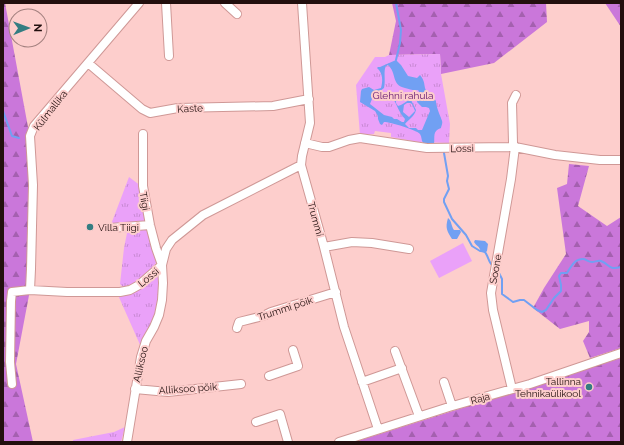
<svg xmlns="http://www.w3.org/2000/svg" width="624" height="445" font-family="Raleway,sans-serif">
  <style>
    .forest { fill: url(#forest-firs) }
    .park { fill: url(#park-tufts) }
    .garden { fill: #eaa1f9 }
    .water { fill: #71a0f3; fill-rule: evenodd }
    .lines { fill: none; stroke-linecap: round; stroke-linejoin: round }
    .stream { stroke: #71a0f3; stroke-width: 2 }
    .minor-casing { stroke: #cf9896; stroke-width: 10 }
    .minor { stroke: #fff; stroke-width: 8 }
    .poi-dot { fill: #347d82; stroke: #fdcecc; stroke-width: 1.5 }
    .labels { text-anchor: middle; stroke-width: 4; stroke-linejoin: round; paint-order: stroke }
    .park-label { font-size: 10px; fill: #621470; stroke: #fdcecc }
    .street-label { font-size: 10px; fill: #220f0e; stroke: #fdcecc }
    .poi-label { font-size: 10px; fill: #220f0e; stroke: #fdcecc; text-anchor: start }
  </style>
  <defs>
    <pattern id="forest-firs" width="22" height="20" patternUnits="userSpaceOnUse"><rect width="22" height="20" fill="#ca77da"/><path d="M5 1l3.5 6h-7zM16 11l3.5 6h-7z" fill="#a460af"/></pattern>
    <pattern id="park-tufts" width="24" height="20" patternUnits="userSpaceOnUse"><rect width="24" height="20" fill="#eaa1f9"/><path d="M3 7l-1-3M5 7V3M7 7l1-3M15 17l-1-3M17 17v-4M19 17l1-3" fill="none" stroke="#c889d4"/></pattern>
  </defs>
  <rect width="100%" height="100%" fill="#fdcecc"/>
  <!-- forest -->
  <path class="forest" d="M3,3H5L28,127L33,185L30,290L16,364L33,442H3Z
    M392,3H546L547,22L494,63L441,74L440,54L389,55L396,21Z
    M605,3H621V27Z
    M569,164L589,166L578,206L607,226L621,217V348L590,358L583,341L589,332V321L560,329L533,308L544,288L566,254L557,188L567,184Z
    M621,358V442H354Z"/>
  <!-- park -->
  <path class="park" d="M440,54L441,74L450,124L449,143L418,142L391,137V133L375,131L374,134L360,135L356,85L375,57H385L389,55Z
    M129,177L141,186L148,224L110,227Z
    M149,227L155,251L156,263L148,273L135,283L123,287L120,284L124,248L127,233L112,229Z
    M158,274L159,284L158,312L141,347L118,295Z
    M125,427L121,442H73V440L114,432Z"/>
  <!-- garden -->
  <path class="garden" d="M463,243L472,261L439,278L430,261Z"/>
  <!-- water -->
  <path class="water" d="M396,60L401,65L408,76L417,78L420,75C424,80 424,82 425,88C426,93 433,97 436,101C436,106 439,113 441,118C441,119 442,120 442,121C443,123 441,127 441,128C432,131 435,137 434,144L423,143C421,140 422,137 420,134C417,130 390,122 384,122L382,125L380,124L378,119V116L375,111L360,102L361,91L362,89L369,87L374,90L381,88C383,81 383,73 377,68L378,67H380ZM388,65C397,73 391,85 405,88C410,89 413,91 418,90L421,95L418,98L417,102L422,107H426L429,108L430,111L422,130H418L416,128H409L405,124C409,119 414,117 416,110L411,100V97L409,95L386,96L380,94V91L384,88C386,80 383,71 386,66ZM376,96H384L386,97H392C397,104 399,113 405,119L404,122H402L397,119H394L392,117L384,115L370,104L372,99L375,98ZM396,97L408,98L409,99V100C405,102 402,105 398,106L396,103ZM407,103H410L412,104L415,111L409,117L403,112L404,105Z
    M448,218C452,221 451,226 454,230H460L461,232L457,239H452C447,231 445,228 448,218Z
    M475,240L485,241L488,244L487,251L485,253L481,252C479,245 477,247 474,242Z"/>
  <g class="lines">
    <!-- stream -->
    <path class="stream" d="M396,3L401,30L400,43L396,60
      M3,111L12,136L19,138
      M444,153L448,176L447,181L449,189L444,199V202L452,219L466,235L472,246L480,251H484C488,255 488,260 491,264
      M499,273L502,279V294L513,302L520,300H524L537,310L542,312L546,310L554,298L561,291V285L559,276L561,273H567C571,267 574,259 583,259C586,259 588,262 592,262C595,262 598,260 601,261C611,265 607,270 621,267"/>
    <defs>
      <path id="minor" d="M166,3L169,56
        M225,3L237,14
        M302,3L310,123L302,156L301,165L324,247L344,327L378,429
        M88,63L142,109L150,113L178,108L273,106L309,99
        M305,143L322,147H329L349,140L360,138L427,148L515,147L555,155L600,160H621
        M110,228L150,225
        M324,247L352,242L372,243L409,249
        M30,290L31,269L33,185L30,136L34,126L139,3
        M237,328L239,322L263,316L271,312L336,292
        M395,351L419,416
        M269,376L298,366L293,350
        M362,382L402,368
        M444,382L452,406
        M12,384L10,362L11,301L12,292L30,290L67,292H120L130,290L139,285L162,265L166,249L172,240L203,215L301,165
        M135,389L168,392L241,384
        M512,389L493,310L491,293L511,179L515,147L513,143L512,103L516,95
        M256,422L280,414L288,442
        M127,442L141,357L146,341L154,327L159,315L162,300L163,283L162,265L156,248L150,225L143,186V134
        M339,442L449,407L530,384L621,353"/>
    </defs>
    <!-- minor casing -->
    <use href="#minor" class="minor-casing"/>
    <!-- minor -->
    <use href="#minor" class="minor"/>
  </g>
  <!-- markers -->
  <g class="poi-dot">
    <circle cx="90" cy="227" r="4"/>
    <circle cx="589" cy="387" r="4"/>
  </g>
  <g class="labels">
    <!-- park labels -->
    <g class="park-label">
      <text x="403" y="99">Glehni rahula</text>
    </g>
    <!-- street labels -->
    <g class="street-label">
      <text transform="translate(190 108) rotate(-3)" y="4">Kaste</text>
      <text transform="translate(50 110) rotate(-52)" y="4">Külmallika</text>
      <text transform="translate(462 148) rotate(-1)" y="4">Lossi</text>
      <text transform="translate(145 201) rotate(80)" y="4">Tiigi</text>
      <text transform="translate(316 219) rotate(75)" y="4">Trummi</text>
      <text transform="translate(495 269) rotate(-80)" y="4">Soone</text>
      <text transform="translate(148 277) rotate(-39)" y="4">Lossi</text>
      <text transform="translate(285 308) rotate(-18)" y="4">Trummi põik</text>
      <text transform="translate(140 364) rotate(-77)" y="4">Alliksoo</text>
      <text transform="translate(188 388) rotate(-4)" y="4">Alliksoo põik</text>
      <text transform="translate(480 398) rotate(-16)" y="4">Raja</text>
    </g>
    <!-- poi labels -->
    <g class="poi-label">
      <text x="98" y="231">Villa Tiigi</text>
      <text x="581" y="385" text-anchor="end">Tallinna<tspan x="581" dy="12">Tehnikaülikool</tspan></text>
    </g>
  </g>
  <!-- border -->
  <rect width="624" height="445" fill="none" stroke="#220f0e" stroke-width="8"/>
  <!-- north arrow -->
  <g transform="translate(28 28) rotate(89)"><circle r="19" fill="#fdcecc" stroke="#a58280"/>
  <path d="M0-3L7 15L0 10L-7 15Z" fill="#347d82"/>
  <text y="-6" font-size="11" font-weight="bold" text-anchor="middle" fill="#220f0e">N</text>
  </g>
</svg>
